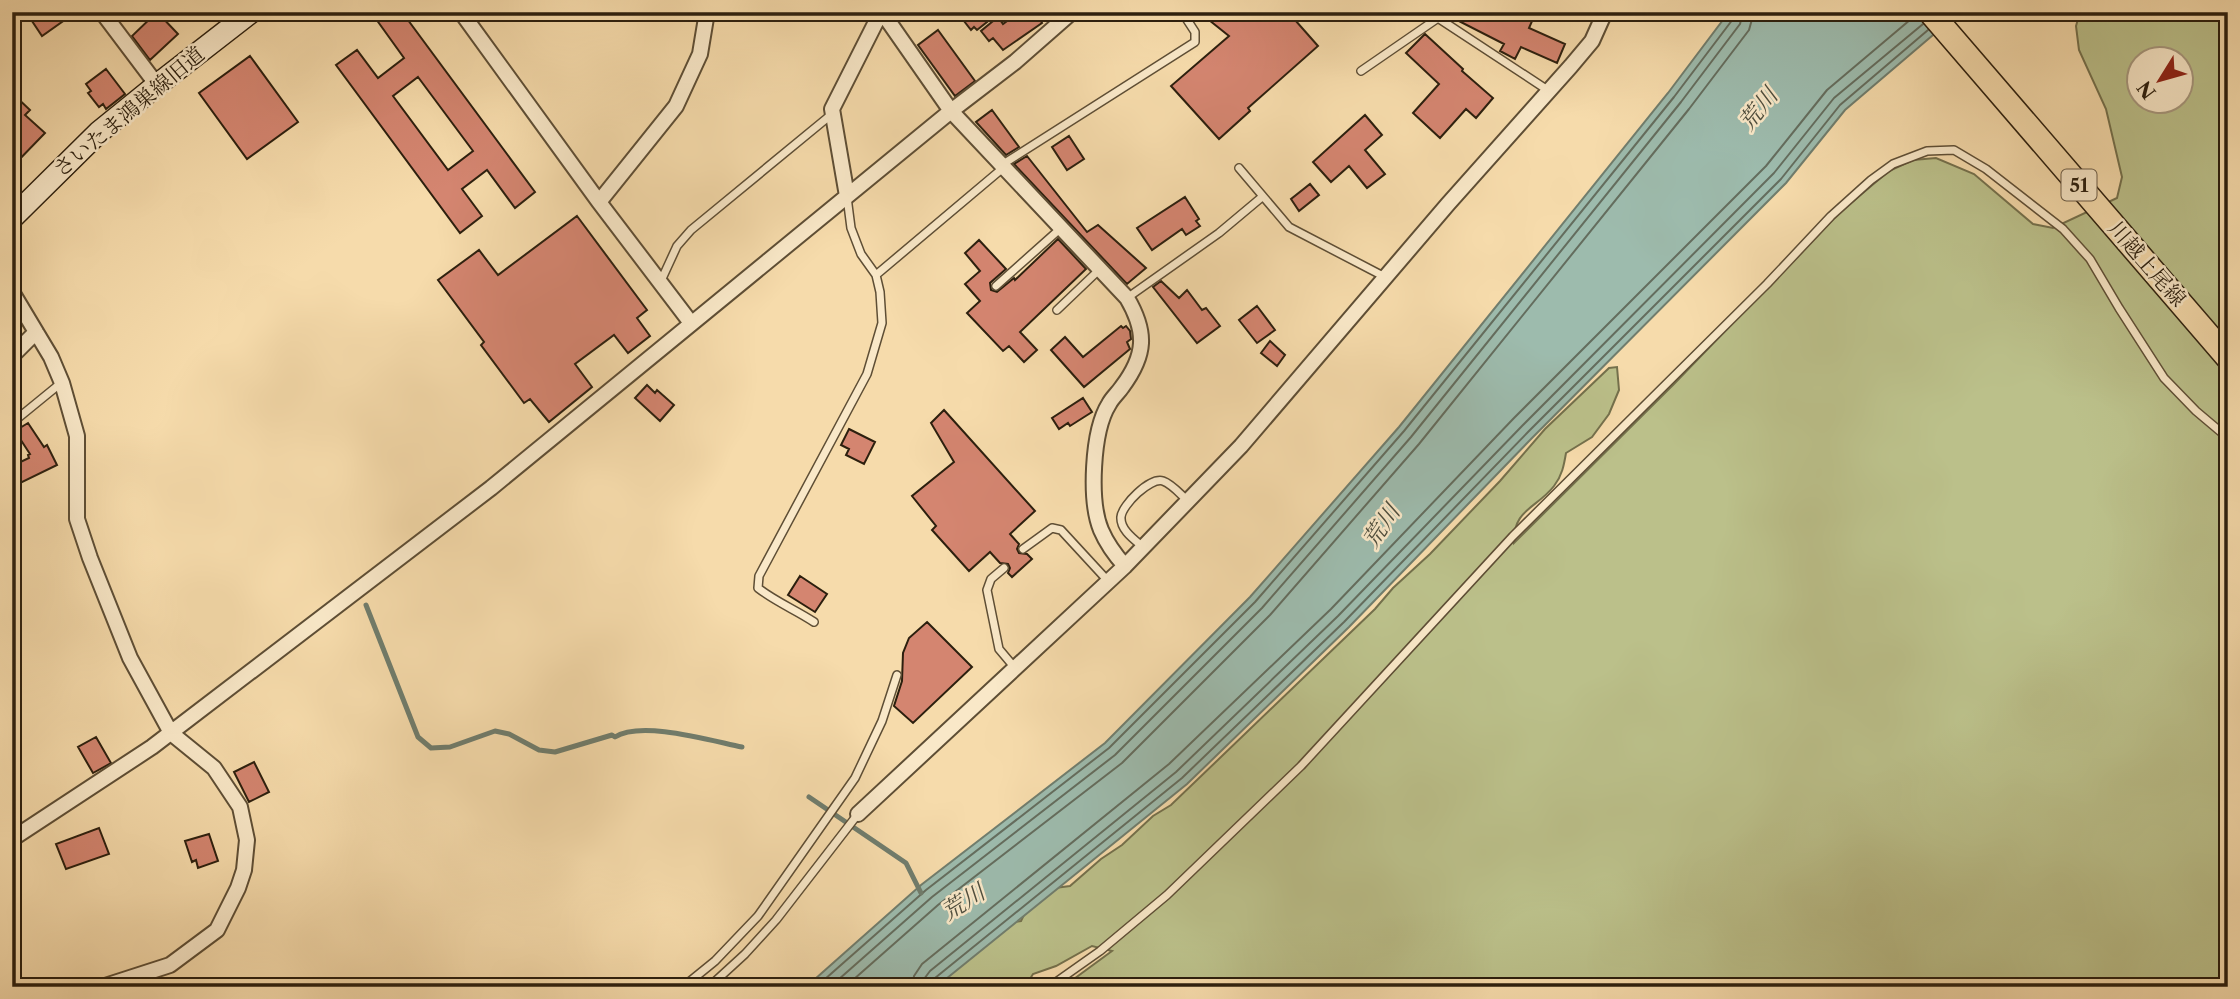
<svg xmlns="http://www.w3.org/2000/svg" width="2240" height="999" font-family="'Libre Caslon Text','Noto Serif JP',serif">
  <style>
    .green { fill: #bbc08a; stroke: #74704c; stroke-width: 2; fill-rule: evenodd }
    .water { fill: #9dbbad; stroke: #707d6d; stroke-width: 2 }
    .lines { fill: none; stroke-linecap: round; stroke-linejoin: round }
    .shore { stroke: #646d5e; stroke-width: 2 }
    .stream { stroke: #707d6d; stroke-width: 5 }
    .building { fill: #d48570; stroke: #2c1f0e; stroke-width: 2; fill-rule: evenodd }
    .lane-casing { stroke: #5e4e35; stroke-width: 10 }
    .street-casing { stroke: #5e4e35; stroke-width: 18 }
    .secondary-casing { stroke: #2c1f0e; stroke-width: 24 }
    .primary-casing { stroke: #2c1f0e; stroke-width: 26 }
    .lane { stroke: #f9e8c8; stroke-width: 7 }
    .street { stroke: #f9e8c8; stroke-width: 14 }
    .secondary { stroke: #f9e8c8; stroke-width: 21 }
    .primary { stroke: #f6dbab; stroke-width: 23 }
    .labels { text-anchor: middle; stroke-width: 5; stroke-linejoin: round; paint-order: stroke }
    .shield { fill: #f9e8c8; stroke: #6a5b46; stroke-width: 2 }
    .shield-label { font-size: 19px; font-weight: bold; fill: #2c1f0e }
    .street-label { font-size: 21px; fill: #2c1f0e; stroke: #f9e8c8 }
    .water-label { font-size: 23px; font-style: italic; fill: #4e4e3e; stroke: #f9e8c8 }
  </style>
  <rect width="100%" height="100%" fill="#f6dbab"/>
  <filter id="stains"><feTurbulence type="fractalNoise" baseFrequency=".00286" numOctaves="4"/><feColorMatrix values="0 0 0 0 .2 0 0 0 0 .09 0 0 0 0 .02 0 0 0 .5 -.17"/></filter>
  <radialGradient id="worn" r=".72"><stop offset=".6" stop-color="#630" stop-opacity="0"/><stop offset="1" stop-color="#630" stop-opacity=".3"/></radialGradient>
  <!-- green -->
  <path class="green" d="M2080,12H2228V987H1063L1112,951L1092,946L1056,966L1033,974L1025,987H926L1003,924L1021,921L1030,902L1047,889L1070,886L1101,859L1122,845L1153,816L1171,805L1375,609L1393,588L1430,554L1500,481L1545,429L1609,368L1617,367L1619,390L1609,414L1592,437L1566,453C1564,465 1562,476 1554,486C1536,509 1513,509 1514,543L1674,384L1839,213L1889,171L1913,160L1936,158L1974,174L2033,224L2053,228L2117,198L2122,177L2106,109L2079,50L2076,26ZM2138,60H2180V102H2138Z"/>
  <!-- water -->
  <path class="water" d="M1729,12H1960L1845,110L1786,183L1533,437L1349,627L1187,784L936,987H806L921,885L1105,743L1250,597L1399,427L1668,93Z"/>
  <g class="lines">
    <!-- shore -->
    <path class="shore" d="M816,987L926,890L1109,748L1255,602L1404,431L1674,97L1733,19L1734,12
      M830,987L932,897L1115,755L1262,608L1411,437L1681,102L1740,24L1743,12
      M845,987L938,905L1122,763L1270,615L1419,444L1689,109L1749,30L1754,12
      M913,987L914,976L922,964L1169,764L1331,609L1514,418L1766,166L1827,90L1917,14
      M923,987L924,979L930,971L1176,772L1338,616L1522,426L1774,173L1834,98L1923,24
      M932,987L935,978L1182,778L1344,622L1528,432L1781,179L1840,105L1928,30"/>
    <!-- stream -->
    <path class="stream" d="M366,605L418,737L431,748L450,747L495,731L509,734L539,750L555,752L612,735L615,737C641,720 712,741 742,747
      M809,797L906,863L921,893"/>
  </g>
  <!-- building -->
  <path class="building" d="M26,12H76L42,36Z
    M157,12L178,34L150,60L132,36Z
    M371,12H402L535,192L515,208L487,170L462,189L482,216L460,233L336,65L357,50L378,78L404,58ZM418,77L473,151L448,170L393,96Z
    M957,12H994L985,19L987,22L977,30L974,27L971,30Z
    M1019,12H1035L1042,23L1003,50L993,38L989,41L981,31L998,17L1003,24Z
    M1199,12H1288L1318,46L1248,108L1250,111L1219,139L1171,86L1229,36Z
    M1448,12H1536L1529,28L1565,44L1557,63L1521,47L1515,59L1500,51L1504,44L1447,15Z
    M938,30L975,81L955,96L918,45Z
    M1425,34L1463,69L1462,71L1493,98L1476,118L1466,109L1440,138L1413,113L1439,84L1406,53Z
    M250,56L298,122L247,159L199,93Z
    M106,69L125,94L106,109L103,104L99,107L88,93L91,91L86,84Z
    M12,93L30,110L25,115L45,133L12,167Z
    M992,110L1019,147L1006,155L976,122Z
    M1365,115L1382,135L1365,150L1385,174L1367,188L1349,166L1331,182L1313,162Z
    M1069,136L1084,159L1067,170L1052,147Z
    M1027,156L1087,232L1098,225L1146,268L1127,284L1014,164Z
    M1310,184L1319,195L1299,211L1291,199Z
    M1185,197L1199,219L1196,221L1200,226L1186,235L1182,229L1152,250L1137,228Z
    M577,216L647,310L637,318L650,336L628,353L614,335L575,364L592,387L549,422L530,399L524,403L481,345L484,342L438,280L479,250L498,275Z
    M1058,239L1086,269L1020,332L1037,350L1024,362L1009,346L1003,351L967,313L980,301L965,284L980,271L965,253L979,240L1006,269L990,283L991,290L997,292L1014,278L1015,280Z
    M1161,281L1179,298L1187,290L1202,310L1206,308L1220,326L1197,343L1153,287Z
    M1257,306L1275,330L1257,343L1239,320Z
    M1121,326L1123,328L1126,326L1130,331L1131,339L1127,342L1130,349L1084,387L1051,350L1065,337L1083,357Z
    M1270,341L1285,355L1277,366L1261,353Z
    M647,385L655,393L657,390L674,405L660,421L635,398Z
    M1083,398L1092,412L1070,426L1068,423L1059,429L1052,418Z
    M944,410L1035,511L1010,534L1019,544L1017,549L1019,553L1027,554L1032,559L1012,577L1008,573L1010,568L1008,564L1000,563L990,552L969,571L932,530L936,526L912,496L954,462L931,423Z
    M28,423L44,447L47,445L57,465L12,487V466L29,458L28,455L30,454L15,431Z
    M849,429L875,442L864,464L846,455L849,449L841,445Z
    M800,576L827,594L815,612L788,595Z
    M927,622L972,667L913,723L894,706L902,681L903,653L909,638Z
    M96,737L111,763L93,773L78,747Z
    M254,762L269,792L249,802L234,772Z
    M99,828L109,854L66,869L56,844Z
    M209,834L218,861L198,868L196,860L192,862L185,841Z"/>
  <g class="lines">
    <defs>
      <path id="lane" d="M1438,18L1549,91
        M1361,71L1438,18L1442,12
        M1000,166L1195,42V32L1182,12
        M1239,168L1289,227L1385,277
        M876,275L1003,168
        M660,283L677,246L691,230L832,114
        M996,286L1061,228
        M1127,298L1219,233L1262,197
        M1057,310L1100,269
        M12,423L61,383
        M1143,547C1135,540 1120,530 1121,517C1122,505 1150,477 1163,481C1172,484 1181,495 1188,501
        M1023,549L1052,528L1061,530L1108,581
        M1004,568L991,579L987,590L999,649L1015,668
        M814,622C796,610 776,602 758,588L759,576L867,374L882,323L880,292L876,275L861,254L851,228L847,197
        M683,987L715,961L758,916L855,778L882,721L897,675
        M709,987L745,954L776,920L858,814
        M1049,987L1100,951L1167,895L1301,766L1513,536L1767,284L1831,216L1871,180L1893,164L1927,151L1954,150L1986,169L2063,229L2090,259L2119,308L2164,378L2196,411L2228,438"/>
      <path id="street" d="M102,12L157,85
        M461,12L599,202L691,323
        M882,12L951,111L1127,298C1147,332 1146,355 1122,387C1118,393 1112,398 1109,404C1092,431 1089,501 1101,530C1107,544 1115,555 1125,566
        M847,196L832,109L881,12
        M599,202L676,106L700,54L707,12
        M12,292L51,357L62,383L77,436V519L90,558L130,658L171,733L214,768L240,807L247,840L244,870L238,888L217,930L170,965L102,987
        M12,356L36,332
        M858,814L1125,566L1241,446L1448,204L1571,66L1592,41L1605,12
        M12,839L152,747L491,488L951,111L1015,62L1072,12"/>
      <path id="secondary" d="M12,218L99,132L157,85L251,12"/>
      <path id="primary" d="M1930,12L2228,358"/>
    </defs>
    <!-- lane casing -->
    <use href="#lane" class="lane-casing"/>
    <!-- street casing -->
    <use href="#street" class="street-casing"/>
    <!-- secondary casing -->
    <use href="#secondary" class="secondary-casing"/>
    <!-- primary casing -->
    <use href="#primary" class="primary-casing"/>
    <!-- lane -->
    <use href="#lane" class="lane"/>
    <!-- street -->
    <use href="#street" class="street"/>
    <!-- secondary -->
    <use href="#secondary" class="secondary"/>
    <!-- primary -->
    <use href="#primary" class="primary"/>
  </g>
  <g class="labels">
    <!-- shield labels -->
    <rect class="shield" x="2061.5" y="169.5" width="35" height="31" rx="5"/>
    <g class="shield-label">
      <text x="2079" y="192">51</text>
    </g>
    <!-- street labels -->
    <g class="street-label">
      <text transform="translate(129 112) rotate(-40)" y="7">さいたま鴻巣線旧道</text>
      <text transform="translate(2147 264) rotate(49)" y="7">川越上尾線</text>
    </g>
    <!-- water labels -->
    <g class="water-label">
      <text transform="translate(1758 109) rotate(-51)" y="8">荒川</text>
      <text transform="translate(1381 526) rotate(-56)" y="8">荒川</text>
      <text transform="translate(963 902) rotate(-32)" y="8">荒川</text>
    </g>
  </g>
  <!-- margin -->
  <rect width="2240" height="999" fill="none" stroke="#f6dbab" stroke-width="42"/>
  <rect x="14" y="14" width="2212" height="971" fill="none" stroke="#2c1f0e" stroke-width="3.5"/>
  <rect x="21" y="21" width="2198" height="957" fill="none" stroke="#2c1f0e" stroke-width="2"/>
  <!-- north arrow -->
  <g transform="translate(2160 80) rotate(233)"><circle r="33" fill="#f9e8c8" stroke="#a7987e" stroke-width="2"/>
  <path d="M0-5L12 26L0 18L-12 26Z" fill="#8f2418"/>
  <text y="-10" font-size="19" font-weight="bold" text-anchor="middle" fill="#2c1f0e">N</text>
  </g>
  <rect width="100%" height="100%" filter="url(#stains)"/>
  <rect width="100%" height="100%" fill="url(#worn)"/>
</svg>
